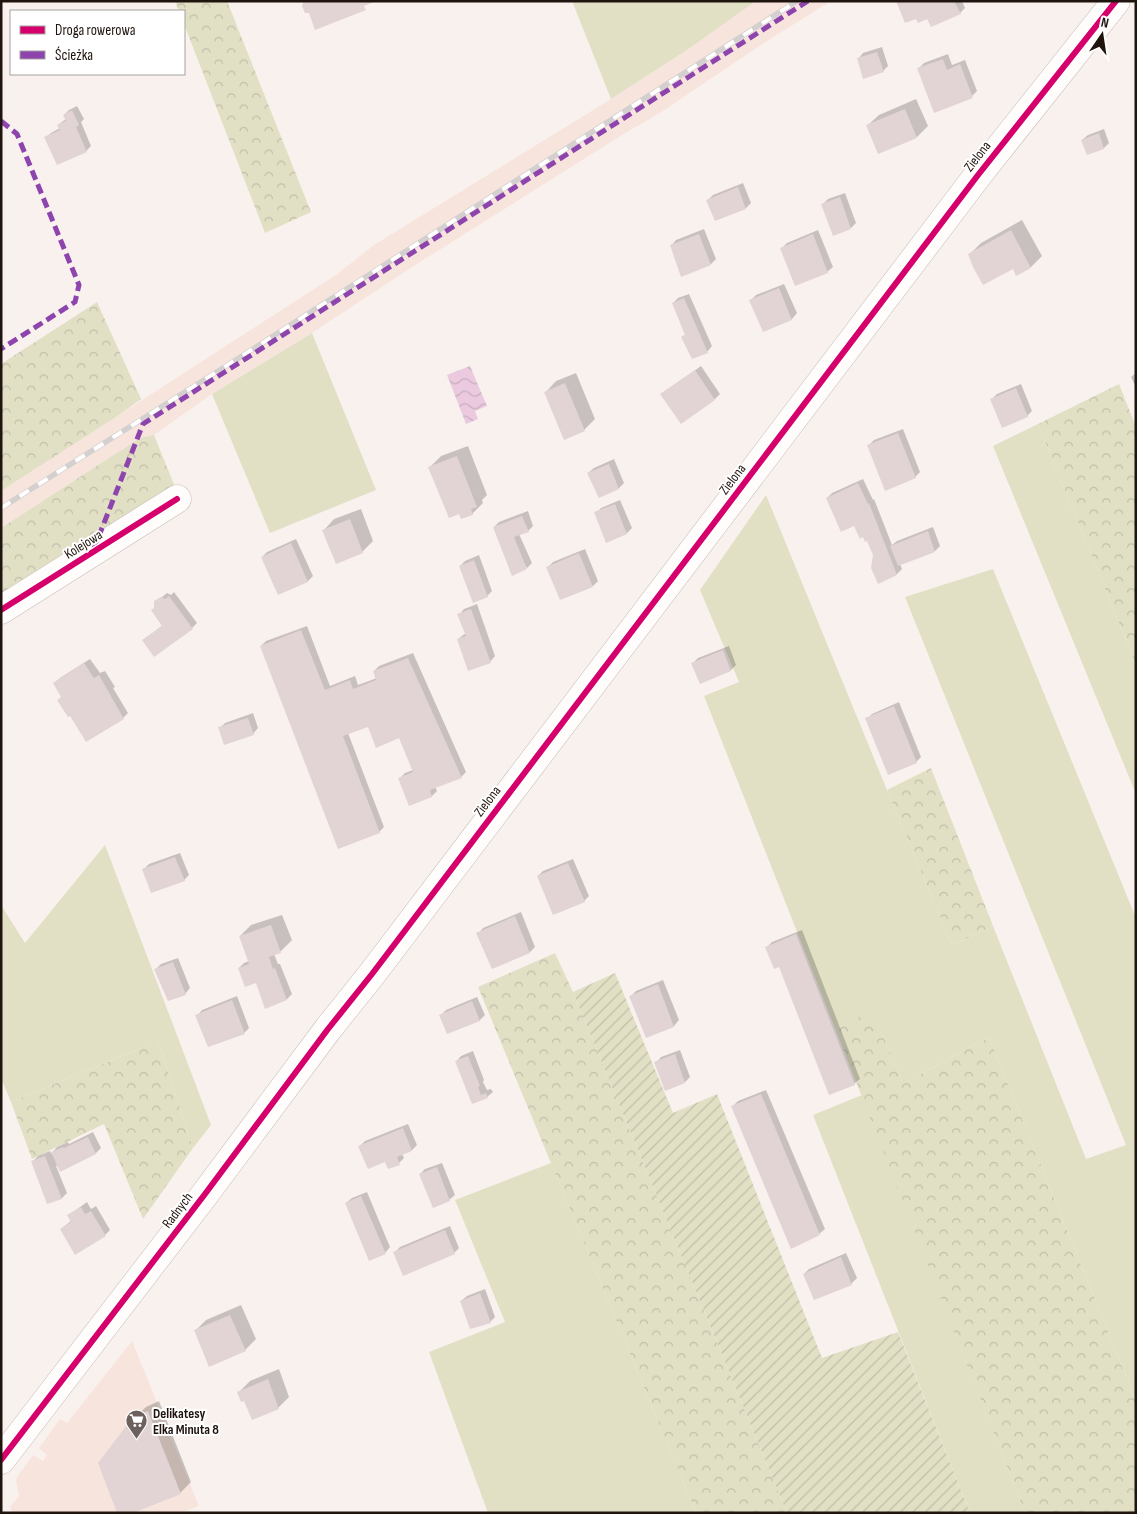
<svg xmlns="http://www.w3.org/2000/svg" width="1137" height="1514" font-family="'Sofia Sans Condensed',sans-serif">
  <style>
    .built { fill: #f7e5dd }
    .grass { fill: #e1e0c5 }
    .forest { fill: url(#forest-crowns) }
    .garden { fill: url(#garden-furrows) }
    .water { fill: url(#water-waves) }
    .shadow { fill: #0003 }
    .building { fill: #e2d3d4 }
    .lines { fill: none; stroke-linecap: round; stroke-linejoin: round }
    .minor-casing { stroke: #c6bcb8; stroke-width: 29 }
    .minor { stroke: #fefdfc; stroke-width: 28 }
    .rail-casing { stroke: #d3d0cf; stroke-width: 5.5 }
    .rail { stroke: #fff; stroke-width: 4; stroke-dasharray: 11; stroke-linecap: butt }
    .quiet { stroke: #8e44ad; stroke-width: 5; stroke-dasharray: 10 5; stroke-linecap: butt }
    .cycleway-casing { stroke: #fff; stroke-width: 9 }
    .cycleway { stroke: #d6006c; stroke-width: 6 }
    .labels { text-anchor: middle; stroke-width: 4; stroke-linejoin: round; paint-order: stroke }
    .street-label { font-size: 14px; fill: #20140f; stroke: #fff }
    .poi-label { font-size: 14px; font-weight: bold; fill: #20140f; stroke: #fff; text-anchor: start }
  </style>
  <defs>
    <pattern id="forest-crowns" width="20" height="18" patternUnits="userSpaceOnUse" patternTransform="scale(1.25)"><rect width="20" height="18" fill="#e1e0c5"/><path d="M2 6a3 3 0 1 1 6 0M12 15a3 3 0 1 1 6 0" fill="none" stroke="#c1bfa8"/></pattern>
    <pattern id="garden-furrows" width="10" height="10" patternUnits="userSpaceOnUse" patternTransform="scale(1.25)"><rect width="10" height="10" fill="#e1e0c5"/><path d="M-1 1l2-2M0 10L10 0M9 11l2-2" fill="none" stroke="#c1bfa8"/></pattern>
    <pattern id="water-waves" width="16" height="10" patternUnits="userSpaceOnUse" patternTransform="scale(1.25)"><rect width="16" height="10" fill="#ebcae0"/><path d="M0 5q4-4 8 0t8 0" fill="none" stroke="#c9adbf"/></pattern>
  </defs>
  <rect width="100%" height="100%" fill="#f9f1ee"/>
  <!-- built -->
  <path class="built" d="M756,1H831L764,43L660,113L622,135L409,269L312,333L212,394L154,435L140,438L1,528V491L336,275L374,245L611,99L690,48Z
    M132,1341L199,1506L181,1513H13L10,1507L19,1496L16,1479L20,1473L33,1455L43,1461L47,1455L39,1448L60,1419L67,1423Z"/>
  <!-- grass -->
  <path class="grass" d="M572,1H756L690,48L611,99Z
    M312,333L376,490L270,533L212,394Z
    M1038,424L1136,665V794L993,446Z
    M766,495L887,790L952,945L993,926L1086,1159L1126,1145L905,597L993,569L1136,918V1401L989,1037L903,1084L873,1012L835,1028L704,696L739,682L700,590Z
    M105,845L211,1125L193,1148L158,1041L11,1102L1,1078V905L25,943Z
    M862,1095L1025,1513H970L813,1115Z
    M551,1163L696,1513H488L429,1352L505,1322L455,1200Z"/>
  <!-- forest -->
  <path class="forest" d="M175,1H227L311,212L265,233L184,24V11H179Z
    M97,302L141,399L119,415L1,491V364Z
    M1119,384L1136,427V665L1038,424Z
    M154,435L175,487L1,596V528L140,438Z
    M931,768L993,926L952,945L887,790Z
    M555,953L573,992L787,1513H696L478,987Z
    M873,1011L903,1084L989,1037L1136,1401V1513H1025L835,1028Z
    M158,1041L193,1148L143,1219L104,1124L32,1159L11,1102Z"/>
  <!-- garden -->
  <path class="garden" d="M615,973L673,1113L717,1094L822,1358L898,1332L970,1513H787L573,992Z"/>
  <!-- water -->
  <path class="water" d="M470,366L487,406L475,411L478,419L466,424L447,375Z"/>
  <!-- shadow -->
  <path class="shadow" d="M897,1H962L965,8L960,13L927,17Z
    M882,47L888,66L883,71L858,59L863,53Z
    M948,54L952,65L965,60L977,91L972,96L919,68L924,63Z
    M916,99L928,126L917,137L868,125L879,115Z
    M77,106L84,119L81,122L91,146L86,151L45,138L51,133L60,128L58,125L66,119L64,115L69,110Z
    M1104,129L1109,143L1104,148L1087,153L1082,140L1088,135Z
    M743,183L751,203L746,208L715,220L708,200L713,195Z
    M845,193L856,223L851,228L823,204L828,199Z
    M1022,220L1042,256L1031,267L1017,274L1013,267L970,254L981,243Z
    M704,229L716,259L711,264L682,275L671,246L676,240Z
    M818,230L833,267L827,272L782,248L787,243Z
    M784,284L797,313L792,319L764,331L751,300L756,295Z
    M689,294L712,346L707,352L682,337L686,334L673,303L678,298Z
    M701,366L720,394L715,399L662,394Z
    M576,373L595,419L584,430L546,392L556,381Z
    M1136,373V388L1131,377Z
    M1021,384L1032,411L1027,416L992,399L997,394Z
    M903,429L920,472L915,477L869,445L874,440Z
    M468,446L487,495L482,500L483,503L472,514L430,467L441,456Z
    M614,459L624,483L619,488L599,497L588,473L594,468Z
    M863,479L873,500L874,499L892,545L897,541L933,527L940,546L935,551L900,564L902,569L897,574L879,582L874,555L868,539L827,498L832,493Z
    M620,500L632,528L627,533L607,541L596,513L601,508Z
    M361,509L373,541L362,552L324,530L334,519Z
    M528,511L533,526L528,531L519,534L532,563L527,568L494,527L499,522Z
    M296,539L313,576L308,581L279,594L262,557L267,552Z
    M585,549L598,581L593,586L548,567L553,562Z
    M479,555L492,591L487,596L460,566L465,561Z
    M174,592L197,623L192,628L144,640L163,625L155,608L156,602L167,593L171,595Z
    M477,604L495,656L490,662L458,639L466,633L459,615L464,609Z
    M307,626L330,686L355,676L358,685L377,678L374,671L379,666L413,653L466,772L461,777L435,787L437,791L432,796L400,778L405,773L413,770L400,737L368,725L348,733L384,827L379,832L261,646L266,641Z
    M729,646L736,665L731,670L700,682L693,663L698,658Z
    M90,659L100,673L105,671L115,687L113,688L128,713L123,718L62,697L54,683L60,678Z
    M899,702L921,757L916,762L867,719L872,714Z
    M253,713L258,728L253,734L220,728L225,723Z
    M180,853L189,875L184,880L144,869L149,864Z
    M573,859L589,896L584,901L538,876L543,871Z
    M521,912L535,947L530,952L492,968L478,934L483,928Z
    M282,915L292,940L281,951L274,954L278,964H280L292,994L287,999L266,1007L256,981L239,968L244,963L249,961L240,936L251,925Z
    M802,930L860,1079L854,1084L767,947L772,942Z
    M178,958L190,988L185,994L156,969L161,964Z
    M663,980L679,1020L674,1026L647,1036L631,996L636,991Z
    M237,996L249,1028L244,1033L197,1016L202,1010Z
    M477,997L485,1015L480,1020L448,1032L441,1015L446,1010Z
    M680,1050L690,1077L685,1082L666,1089L656,1063L661,1057Z
    M473,1051L484,1080L483,1082L487,1090L491,1089L493,1092L487,1097L473,1103L456,1062L461,1056Z
    M766,1090L825,1229L819,1234L732,1107L738,1101Z
    M408,1124L417,1145L412,1150L402,1154L404,1158L399,1163L386,1160L360,1146L365,1141Z
    M93,1132L101,1148L96,1153L60,1170L58,1165L56,1166L67,1193L62,1198L48,1203L33,1161L38,1156L50,1151L51,1154L57,1147L68,1142L69,1144Z
    M442,1163L455,1195L449,1200L420,1174L425,1169Z
    M367,1192L390,1247L385,1253L346,1203L352,1198Z
    M87,1202L91,1209L96,1206L110,1230L105,1235L61,1229L72,1220L69,1215Z
    M450,1226L459,1248L454,1253L395,1252L400,1247Z
    M846,1253L857,1278L851,1284L815,1299L804,1274L809,1269Z
    M485,1289L495,1317L490,1322L461,1301L467,1296Z
    M241,1305L256,1339L245,1350L195,1331L206,1320Z
    M279,1369L289,1397L278,1408L245,1400L239,1392L250,1381Z
    M159,1401L191,1482L180,1493L134,1418L146,1407Z"/>
  <!-- building -->
  <path class="building" d="M304,1H376L364,6L366,10L315,30L309,13H305L302,6Z
    M896,1H954L961,14L931,27L927,19L918,23L916,19L905,23Z
    M877,52L884,72L863,79L857,58Z
    M943,59L947,70L960,64L973,98L934,113L917,68Z
    M905,109L917,138L878,154L866,125Z
    M72,110L79,125L76,127L87,152L57,165L44,137L60,130L57,125L66,121L63,115Z
    M1099,133L1104,149L1087,155L1081,140Z
    M738,187L746,209L715,221L706,200Z
    M840,197L851,229L833,236L821,204Z
    M1011,230L1031,268L1016,276L1013,269L983,285L973,267L968,254Z
    M699,234L711,265L681,277L670,245Z
    M813,234L828,273L795,286L780,248Z
    M779,288L792,320L763,332L749,300Z
    M684,298L708,353L692,359L681,337L685,335L672,303Z
    M695,370L715,400L681,424L660,394Z
    M565,383L585,431L564,440L544,392Z
    M1016,388L1028,417L1002,428L990,399Z
    M898,433L916,478L885,491L867,445Z
    M457,456L477,507L471,509L473,515L461,519L459,514L449,518L428,467Z
    M609,464L619,489L599,498L587,473Z
    M858,483L868,504L869,503L897,575L878,584L871,568L873,555L867,541L865,542L863,537L860,539L854,526L841,532L826,498Z
    M615,504L627,534L606,543L594,512Z
    M522,516L529,532L514,537L527,569L512,576L493,527Z
    M350,519L363,553L336,564L322,530Z
    M928,531L935,552L898,566L890,546Z
    M291,543L308,582L278,595L261,557Z
    M579,553L593,587L560,600L546,567Z
    M474,560L488,597L473,603L459,566Z
    M169,596L193,629L154,657L142,640L162,626L151,610L154,608V601L161,597L165,599Z
    M471,609L491,663L468,671L457,639L466,636L457,614Z
    M301,630L325,690L350,680L353,689L376,680L373,671L408,658L462,778L430,790L432,797L409,806L398,778L413,772L399,738L376,748L368,727L343,736L380,833L338,849L260,646Z
    M723,650L731,671L700,684L691,663Z
    M84,663L94,678L99,675L124,719L86,742L70,716L68,717L57,700L61,697L53,683Z
    M894,706L917,763L888,775L865,718Z
    M248,718L254,735L224,745L218,727Z
    M175,857L185,881L151,893L142,869Z
    M568,863L585,902L553,915L537,876Z
    M515,916L530,953L492,969L476,933Z
    M271,925L281,953L269,957L273,969L275,968L287,1000L265,1009L256,983L245,987L238,968L249,964L239,936Z
    M796,934L855,1085L829,1095L779,967L774,969L765,947Z
    M173,962L186,995L168,1001L154,969Z
    M658,984L674,1027L646,1038L629,996Z
    M232,1000L245,1034L208,1047L195,1015Z
    M472,1001L480,1021L447,1034L439,1015Z
    M675,1054L685,1083L665,1091L654,1062Z
    M468,1056L480,1086L478,1087L481,1095L486,1093L488,1098L472,1104L455,1061Z
    M761,1094L820,1235L791,1249L731,1106Z
    M403,1128L412,1151L397,1157L400,1165L388,1169L385,1162L368,1169L358,1146Z
    M88,1137L96,1154L60,1172L51,1152L63,1147L64,1148Z
    M45,1156L62,1199L47,1204L31,1161Z
    M437,1167L450,1201L433,1208L419,1174Z
    M361,1196L386,1254L369,1261L345,1203Z
    M81,1207L85,1214L91,1211L106,1236L75,1255L60,1229L71,1222L67,1215Z
    M445,1230L455,1254L403,1276L393,1252Z
    M841,1257L852,1285L814,1300L803,1274Z
    M480,1293L491,1323L470,1329L460,1301Z
    M230,1315L246,1351L209,1367L194,1330Z
    M268,1379L279,1409L252,1420L244,1401L241,1402L237,1392Z
    M148,1411L181,1494L133,1513H117L98,1463L133,1417Z"/>
  <g class="lines">
    <defs>
      <path id="minor" d="M1,610L177,499
        M1,1460L205,1194L328,1029L372,974L978,175L1116,1"/>
    </defs>
    <!-- minor casing -->
    <use href="#minor" class="minor-casing"/>
    <!-- minor -->
    <use href="#minor" class="minor"/>
    <defs>
      <path id="rail" d="M1,508L242,356L797,1"/>
    </defs>
    <!-- rail casing -->
    <use href="#rail" class="rail-casing"/>
    <!-- rail -->
    <use href="#rail" class="rail"/>
    <!-- quiet -->
    <path class="quiet" d="M1,121L17,134L79,285L75,302L1,349
      M93,551L143,424L808,1"/>
    <defs>
      <path id="cycleway" d="M1,610L177,499
        M1,1460L205,1194L328,1029L372,974L978,175L1116,1"/>
    </defs>
    <!-- cycleway casing -->
    <use href="#cycleway" class="cycleway-casing"/>
    <!-- cycleway -->
    <use href="#cycleway" class="cycleway"/>
  </g>
  <!-- icons -->
  <defs>
    <symbol id="supermarket-pin" viewBox="-11 -11 22 30"><path d="M0 17L-7.5 6A9.5 9.5 0 1 1 7.5 6Z" fill="#6c615d" stroke="#fff"/><path d="M-6-5.5h2.5l.6 2H6L4.5 2H-2.5L-4.4-4H-6ZM-1.5 3.2a1.3 1.3 0 1 0 .1 0ZM3 3.2a1.3 1.3 0 1 0 .1 0Z" fill="#fff"/></symbol>
  </defs>
  <g fill-rule="evenodd">
    <use href="#supermarket-pin" x="124" y="1408" width="25" height="34"/>
  </g>
  <g class="labels">
    <!-- street labels -->
    <g class="street-label">
      <text transform="translate(977 156) rotate(-52)" y="5">Zielona</text>
      <text transform="translate(732 479) rotate(-53)" y="5">Zielona</text>
      <text transform="translate(83 544) rotate(-32)" y="5">Kolejowa</text>
      <text transform="translate(487 801) rotate(-53)" y="5">Zielona</text>
      <text transform="translate(177 1210) rotate(-53)" y="5">Radnych</text>
    </g>
    <!-- poi labels -->
    <g class="poi-label">
      <text x="153" y="1418">Delikatesy<tspan x="153" dy="16">Elka Minuta 8</tspan></text>
    </g>
  </g>
  <!-- border -->
  <rect width="1137" height="1514" fill="none" stroke="#20140f" stroke-width="5"/>
  <!-- legend -->
  <rect x="10" y="10" width="175" height="65" fill="#ffffff" stroke="#a6a19f"/>
  <rect x="20" y="26" width="25" height="8" fill="#d6006c" stroke="#a6a19f"/>
  <text x="55" y="35" font-size="15" fill="#20140f">Droga rowerowa</text>
  <rect x="20" y="51" width="25" height="8" fill="#8e44ad" stroke="#a6a19f"/>
  <text x="55" y="60" font-size="15" fill="#20140f">Ścieżka</text>
  <!-- north arrow -->
  <g transform="translate(1102 35) rotate(13)" stroke="#ffffff" stroke-width="4" paint-order="stroke">
  <path d="M0-4L9 19L0 12L-9 19Z" fill="#20140f"/>
  <text y="-8" font-size="14" font-weight="bold" text-anchor="middle" fill="#20140f">N</text>
  </g>
</svg>
